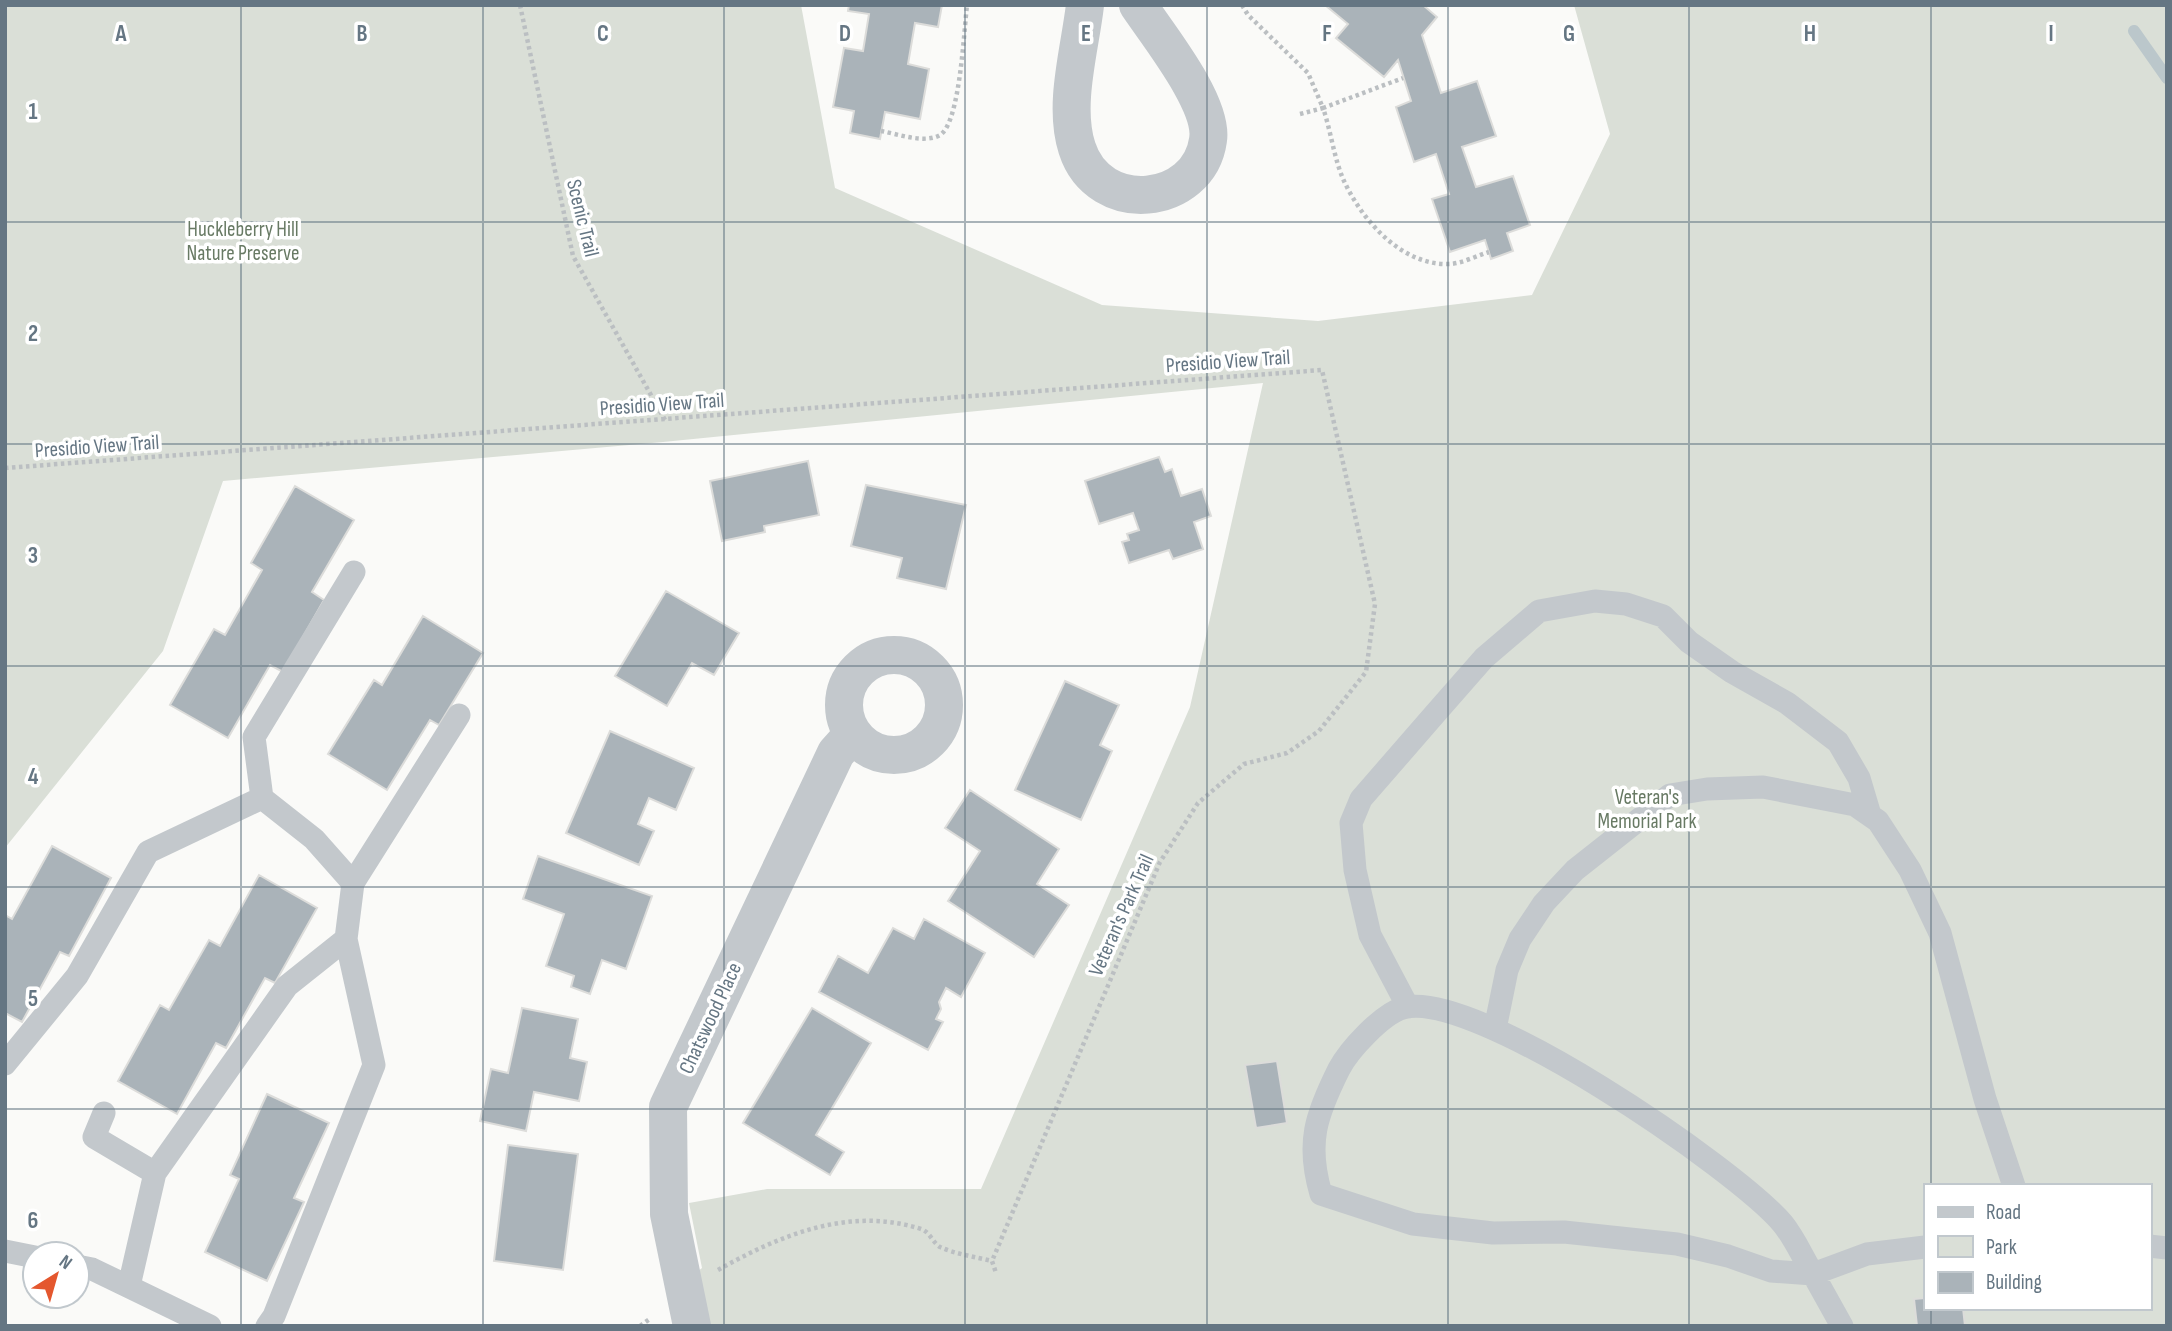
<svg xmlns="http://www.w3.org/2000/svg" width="2172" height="1331" font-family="'Sofia Sans Condensed',sans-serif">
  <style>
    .green { fill: #dadfd7; fill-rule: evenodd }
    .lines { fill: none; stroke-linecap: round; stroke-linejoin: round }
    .stream { stroke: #bbc7cb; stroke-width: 12 }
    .building { fill: #aab3b9; stroke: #dcdcda; stroke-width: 2 }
    .path { stroke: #bbbfc2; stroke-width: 4.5; stroke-dasharray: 3.5 3.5; stroke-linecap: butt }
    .lane { stroke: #c3c8cc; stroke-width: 23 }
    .street { stroke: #c3c8cc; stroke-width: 38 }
    .grid { fill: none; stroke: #657683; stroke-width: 2; stroke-opacity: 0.55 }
    .labels { text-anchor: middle; stroke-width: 7; stroke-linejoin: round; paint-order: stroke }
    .street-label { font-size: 21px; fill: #657683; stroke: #fff }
    .park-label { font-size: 21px; fill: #687a64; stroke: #fff }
    .grid-label { font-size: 23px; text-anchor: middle; font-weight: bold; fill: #657683; stroke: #fff; stroke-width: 7; stroke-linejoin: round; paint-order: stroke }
  </style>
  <rect width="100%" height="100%" fill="#fafaf8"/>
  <!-- green -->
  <path class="green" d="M5,5H801L835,188L1102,305L1318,321L1532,295L1610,134L1574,5H2167V1326H692L683,1283L702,1268L689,1203L767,1189H981L1190,707L1263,383L663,442L223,481L163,651L5,848ZM1925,1186H2149V1308H1925Z"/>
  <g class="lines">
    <!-- stream -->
    <path class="stream" d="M2134,31L2167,78"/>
  </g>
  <!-- building -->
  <path class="building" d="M849,5H942L938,27L915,23L908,64L929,69L920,119L885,112L880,139L850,133L854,111L833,107L844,48L863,51L869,14L848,11Z
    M1325,5H1423L1437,17L1422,35L1441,93L1477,81L1496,136L1462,147L1476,187L1513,176L1530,225L1507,233L1513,251L1491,259L1485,240L1450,252L1432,199L1449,194L1436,154L1414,162L1396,107L1411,101L1398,60L1384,77L1336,38L1348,24Z
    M1159,457L1165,472L1172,469L1181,496L1202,489L1211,516L1194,522L1203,549L1173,559L1169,550L1129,563L1122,542L1129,540L1127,534L1139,530L1133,513L1099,524L1085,481Z
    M808,461L819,515L764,526L765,532L722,541L710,481Z
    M866,485L966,505L946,589L897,578L902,558L851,546Z
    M295,486L354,520L312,592L324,600L283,672L270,665L228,738L170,705L214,629L225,635L262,570L251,563Z
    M666,591L739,633L714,675L692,663L667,706L615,676Z
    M423,616L483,653L439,725L430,720L387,790L328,754L374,680L382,685Z
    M1065,681L1119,705L1100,745L1112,751L1081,820L1015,790Z
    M610,731L694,768L676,810L649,798L638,824L654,831L639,865L566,833Z
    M970,790L1059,849L1037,884L1069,905L1034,957L948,901L980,851L945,828Z
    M52,846L111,878L69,956L60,952L22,1022L5,1013V915L12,919Z
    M538,856L652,896L626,969L602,960L590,994L571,987L574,976L546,966L564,914L523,899Z
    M259,875L317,908L275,983L265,978L226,1048L216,1043L177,1114L118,1081L160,1005L169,1010L209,940L220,946Z
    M924,919L985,953L961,997L946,988L939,1002L941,1009L936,1019L943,1022L928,1050L819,992L838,956L868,973L893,928L914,939Z
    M522,1008L578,1019L570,1058L587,1062L579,1101L534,1092L526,1131L480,1121L491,1069L508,1073Z
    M812,1008L871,1043L816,1135L844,1152L830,1175L743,1123Z
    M1277,1061L1287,1123L1256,1128L1245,1065Z
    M267,1094L329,1123L294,1198L304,1202L267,1281L205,1252L239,1179L230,1175Z
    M508,1145L578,1154L563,1270L494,1261Z
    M1925,1298V1308H1963L1965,1326H1917L1914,1299Z"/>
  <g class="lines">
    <!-- path -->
    <path class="path" d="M520,5L573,256L665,420
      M1242,5L1248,15L1308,73L1323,108L1403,78
      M1300,114L1323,108C1331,131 1334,159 1344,181C1362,220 1401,265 1448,264C1461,264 1476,256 1489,252
      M881,131C898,134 924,144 940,135C960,123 964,30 967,5
      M5,468L1322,370L1375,604L1366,672L1319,731L1287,753L1244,764L1198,803L1160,862L992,1261
      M718,1270C780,1235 850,1206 921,1229C930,1232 933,1243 940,1247C955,1254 976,1257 992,1261L996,1273
      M640,1326L651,1318"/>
    <!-- lane -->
    <path class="lane" d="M262,798L314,839L353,883L346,939L374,1065L274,1316L267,1326
      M353,883L459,715
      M1408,1007L1370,935L1355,870L1351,823L1361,799L1434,715L1484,658L1539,611L1595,601L1626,604L1663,616L1689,642L1732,672L1787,703L1838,742L1859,778L1870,815
      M1495,1029L1507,970L1520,939L1544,903L1575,870L1670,795L1707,789L1763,787L1855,805L1878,821L1910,870L1940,933L1985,1099L2014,1186
      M5,1064L77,976L148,852L262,798L254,737L354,572
      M104,1113L94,1137L155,1173
      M2149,1246L2167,1248
      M5,1251L35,1257
      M77,1266L92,1269L210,1326
      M129,1286L155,1173L287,986L346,939
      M1842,1326L1813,1274L1771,1271L1728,1256L1677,1244L1564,1232L1493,1233L1413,1224L1321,1194C1306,1143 1316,1115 1339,1069C1349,1050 1382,1014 1403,1008C1472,987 1737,1169 1783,1224C1795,1239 1803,1258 1813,1274L1867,1254L1925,1247"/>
    <!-- street -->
    <path class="street" d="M1085,5C1080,49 1063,105 1077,148C1099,217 1199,206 1208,140C1214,104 1158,35 1138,5
      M844 705a50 50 0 1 1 100 0a50 50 0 1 1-100 0Z
      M692,1326L669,1214L668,1107L836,753L853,734"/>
  </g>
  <!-- grid -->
  <path class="grid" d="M241,5V1326M483,5V1326M724,5V1326M965,5V1326M1207,5V1326M1448,5V1326M1689,5V1326M1931,5V1186M5,222H2167M5,444H2167M5,666H2167M5,887H2167M5,1109H2167M1931,1308V1326"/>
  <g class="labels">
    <!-- street labels -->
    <g class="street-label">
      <text transform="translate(583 218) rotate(76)" y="7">Scenic Trail</text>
      <text transform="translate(1228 361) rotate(-4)" y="7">Presidio View Trail</text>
      <text transform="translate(662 404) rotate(-4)" y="7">Presidio View Trail</text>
      <text transform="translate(97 446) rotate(-4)" y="7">Presidio View Trail</text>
      <text transform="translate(1121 915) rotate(-66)" y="7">Veteran's Park Trail</text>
      <text transform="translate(710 1018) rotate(-65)" y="7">Chatswood Place</text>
    </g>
    <!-- park labels -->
    <g class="park-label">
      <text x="243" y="236">Huckleberry Hill<tspan x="243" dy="24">Nature Preserve</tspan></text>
      <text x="1647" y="804">Veteran's<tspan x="1647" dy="24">Memorial Park</tspan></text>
    </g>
  </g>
  <g class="grid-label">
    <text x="121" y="41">A</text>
    <text x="362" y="41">B</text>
    <text x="603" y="41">C</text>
    <text x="845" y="41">D</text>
    <text x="1086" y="41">E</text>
    <text x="1327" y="41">F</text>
    <text x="1569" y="41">G</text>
    <text x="1810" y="41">H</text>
    <text x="2051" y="41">I</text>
    <text x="33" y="119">1</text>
    <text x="33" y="341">2</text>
    <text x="33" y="563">3</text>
    <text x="33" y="784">4</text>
    <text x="33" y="1006">5</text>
    <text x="33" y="1228">6</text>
  </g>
  <!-- border -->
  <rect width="2172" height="1331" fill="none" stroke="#657683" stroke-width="14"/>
  <!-- legend -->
  <rect x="1924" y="1184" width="228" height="126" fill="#ffffff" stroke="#c1c8cd" stroke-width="2"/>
  <rect x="1938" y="1207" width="35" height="10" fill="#c3c8cc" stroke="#c1c8cd" stroke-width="2"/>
  <text x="1986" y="1219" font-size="21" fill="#657683">Road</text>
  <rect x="1938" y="1236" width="35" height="21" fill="#dadfd7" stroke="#c1c8cd" stroke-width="2"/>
  <text x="1986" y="1254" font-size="21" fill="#657683">Park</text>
  <rect x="1938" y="1272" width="35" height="21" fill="#aab3b9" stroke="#c1c8cd" stroke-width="2"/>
  <text x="1986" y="1289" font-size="21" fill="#657683">Building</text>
  <!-- north arrow -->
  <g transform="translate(56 1275) rotate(37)"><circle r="33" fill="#ffffff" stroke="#c1c8cd" stroke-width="2"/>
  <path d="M0-5L12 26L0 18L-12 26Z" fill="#e4572e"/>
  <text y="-10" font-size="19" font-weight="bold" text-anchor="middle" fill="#657683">N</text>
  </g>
</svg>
